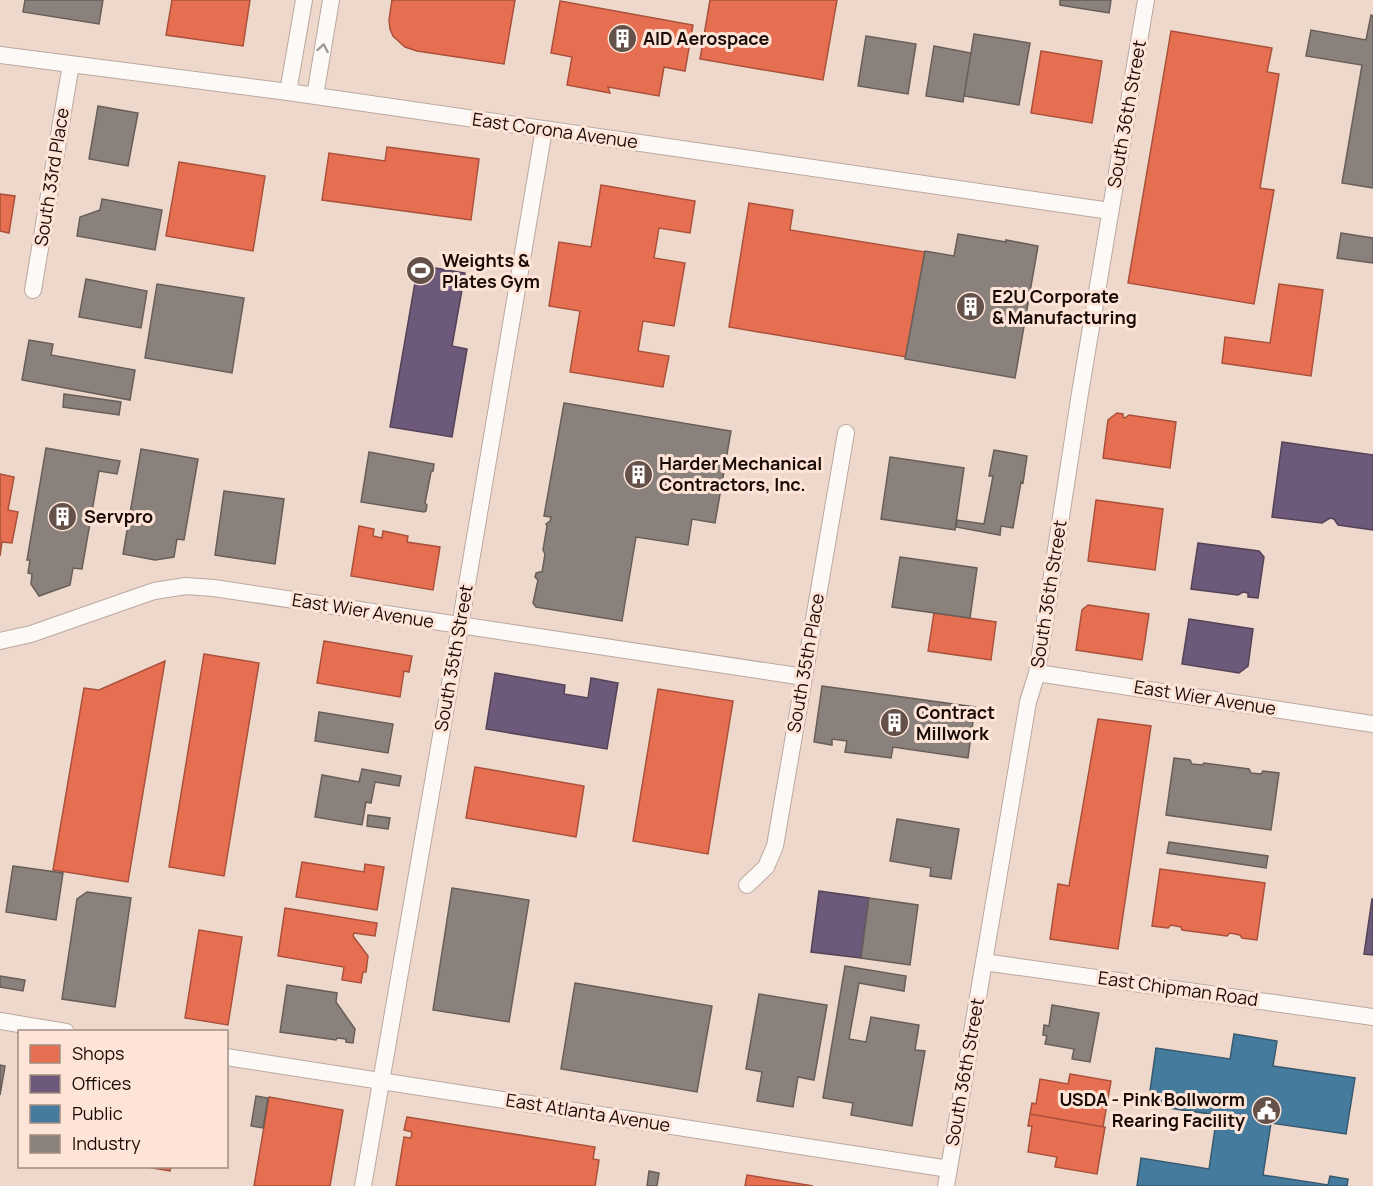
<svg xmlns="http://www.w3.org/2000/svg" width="1373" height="1186" font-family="Manrope,sans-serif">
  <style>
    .shops { fill: #e76f51; stroke: #a9513a; stroke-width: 1.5 }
    .offices { fill: #6d597a; stroke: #544257; stroke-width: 1.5 }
    .public { fill: #457b9d; stroke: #38596f; stroke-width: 1.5 }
    .industry { fill: #8a817c; stroke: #685e58; stroke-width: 1.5 }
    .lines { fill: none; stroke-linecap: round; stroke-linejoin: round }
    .minor-casing { stroke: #bba9a0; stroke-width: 18 }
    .minor { stroke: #fcf9f7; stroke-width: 16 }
    .oneway { stroke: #a19a96 }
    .labels { text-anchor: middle; stroke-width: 6; stroke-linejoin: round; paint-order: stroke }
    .poi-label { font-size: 18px; font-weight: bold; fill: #190b05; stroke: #fee4d7; text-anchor: start }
    .street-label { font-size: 18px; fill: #190b05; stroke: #fee4d7 }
  </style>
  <rect width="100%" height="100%" fill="#eed7cb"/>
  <!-- shops -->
  <path class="shops" d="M172,0H250L243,46L166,35Z
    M392,0H515L504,64L417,51L405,47L393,36L390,29L389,20Z
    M710,0H837L823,80L700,59Z
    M560,1L693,25L685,71L664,67L659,96L608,87L610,93L567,85L572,57L551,53Z
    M1171,31L1272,48L1267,72L1279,74L1260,188L1274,190L1254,304L1128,283Z
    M1041,51L1102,61L1092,123L1031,113Z
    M387,147L479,159L471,220L322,200L329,153L385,161Z
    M179,162L265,176L253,251L166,236Z
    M601,185L695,201L690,233L659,228L654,258L685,263L674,326L643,321L638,351L669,356L663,387L570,372L580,311L549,306L559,242L591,247Z
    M0,194L15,196L9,233L0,231Z
    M749,203L793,210L790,230L925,252L906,357L729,327Z
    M1279,284L1323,290L1311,376L1222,363L1225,337L1270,343Z
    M1117,413L1123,414V417L1125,418L1129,415L1176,422L1170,468L1103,458L1108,420Z
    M0,474L14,477L8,510L18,512L12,543L2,542L0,556Z
    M1096,500L1163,509L1155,570L1088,561Z
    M359,526L374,529L373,536L382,538L383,531L408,536L407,542L440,547L433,590L351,576Z
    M1088,605L1149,614L1142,660L1076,650L1082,610Z
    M934,613L996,622L991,660L928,651Z
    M324,641L412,656L409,672L404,671L400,697L317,683Z
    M204,654L259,663L224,876L169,867Z
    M165,661L128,882L53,870L84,688L99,690Z
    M658,689L733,701L708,854L633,841Z
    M1098,719L1151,726L1118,949L1050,939L1058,884L1069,886Z
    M475,767L584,786L576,837L466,818Z
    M302,862L364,872L365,864L384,867L377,910L296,897Z
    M1160,869L1265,883L1257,940L1242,938L1240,935L1230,933L1227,936L1182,930L1181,927L1171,925L1168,928L1152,926Z
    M285,908L377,923L375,936L354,933L353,936L368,956L366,972H363L361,983L342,980L344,967L278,956Z
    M199,930L242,937L228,1025L185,1018Z
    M1070,1074L1111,1081L1103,1127L1030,1114L1032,1103L1036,1104L1040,1079L1068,1084Z
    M269,1097L343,1110L330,1186H254Z
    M1030,1114L1105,1127L1097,1174L1055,1167L1057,1157L1028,1152L1032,1126H1028Z
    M407,1117L595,1147L593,1159L599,1160L595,1186H396L404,1137L411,1138L412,1132L404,1130Z
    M141,1166H171L170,1171Z
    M747,1175L813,1186H745Z"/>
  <!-- offices -->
  <path class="offices" d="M418,265L465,273L452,346L467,349L452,437L390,427Z
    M1282,442L1373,455V530L1338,525L1334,519L1330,518L1322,523L1272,517Z
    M1198,543L1259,551L1264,557L1258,598L1248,597V593L1243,592L1238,595L1191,589Z
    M1189,619L1253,629L1248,666L1239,673L1182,664Z
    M495,673L565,685L564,694L588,698L591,678L618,683L607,749L486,729Z
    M819,891L869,898L861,958L811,952Z
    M1372,899H1373V955L1364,954Z"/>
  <!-- public -->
  <path class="public" d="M1234,1034L1277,1041L1273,1066L1355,1078L1346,1134L1271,1123L1263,1175L1328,1185L1330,1176L1348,1179L1347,1186H1137L1141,1158L1209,1169L1217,1115L1148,1105L1156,1048L1230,1059Z"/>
  <!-- industry -->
  <path class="industry" d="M25,0H103L99,24L23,12Z
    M1060,0H1111L1109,13L1060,5Z
    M1371,15L1373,16V188L1342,183L1362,65L1306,56L1311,30L1366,40Z
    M974,34L1030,43L1019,105L964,96Z
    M866,36L916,44L908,94L858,86Z
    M934,46L971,53L963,102L926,96Z
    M98,106L138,113L128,166L89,159Z
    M102,199L162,210L155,250L77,236L80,217L100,210Z
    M1341,233L1373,238V263L1337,258Z
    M958,234L1006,242V240L1038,246L1015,378L905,359L925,251L954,256Z
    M86,279L147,291L141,328L79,317Z
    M157,284L244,298L232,373L145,358Z
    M29,340L53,344L51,355L135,370L130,400L22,380Z
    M64,394L121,402L119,415L63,407Z
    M564,403L731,431L715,523L692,519L688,545L636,537L622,621L536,607L533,603L538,580L535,577L536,573L539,572H542L545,554L543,550L547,526L546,524L550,521L551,517L544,516Z
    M46,448L120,461L117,474L99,471L82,569L73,568L70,585L39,596L31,584L32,574L28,573L30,560H27Z
    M141,449L198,459L184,540L177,539L174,557L155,560L123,554Z
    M994,450L1027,456L1023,483L1021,482L1013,528L1001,526L1000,535L956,527L957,520L984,524L993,476H989Z
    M369,452L434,464L433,471L431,472L425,503L427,505L426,511L424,512L361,502Z
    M890,457L964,468L955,530L881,519Z
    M224,491L284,499L275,564L215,555Z
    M900,557L977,568L970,618L892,607Z
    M822,686L975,707L968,758L893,747L891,758L845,752L847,741L832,739V745L814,742Z
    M319,712L393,724L388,753L315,741Z
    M1174,758L1190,760L1192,764L1202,765L1204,763L1249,769L1251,773L1261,774L1263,771L1279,773L1271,830L1166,815Z
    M362,769L401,776L399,786L375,782L371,803L366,802L362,825L315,817L322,775L359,782Z
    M368,815L390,818L388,829L367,826Z
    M897,819L959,829L951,879L930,876L931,868L890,861Z
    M1169,842L1268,856L1266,868L1167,853Z
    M13,866L63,873L56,920L6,912Z
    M452,888L529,900L509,1022L433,1010Z
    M87,892L131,898L115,1007L62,999L77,899Z
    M869,898L918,905L910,965L861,958Z
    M845,966L906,976L904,991L859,983L849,1039L866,1042L871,1017L919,1025L915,1050L925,1051L912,1126L851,1115L853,1103L823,1098Z
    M0,976L25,980L23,991L0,987Z
    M575,983L712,1006L697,1092L561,1069Z
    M287,985L337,993L336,1002L355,1029L353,1043L346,1042V1039L337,1038L336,1040L280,1032Z
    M759,994L827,1005L814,1080L798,1077L793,1107L757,1101L762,1072L746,1069Z
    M1052,1005L1099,1013L1090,1062L1072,1059L1074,1049L1045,1044L1047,1036L1043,1035L1044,1025L1049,1026Z
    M0,1065L5,1066L0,1095Z
    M256,1096L268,1098L263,1128L251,1126Z
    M649,1171L659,1173L657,1186H647Z"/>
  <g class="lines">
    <defs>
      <path id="minor" d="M0,55L288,92L1110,211
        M288,92L304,0
        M315,96L331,0
        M33,290L71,64
        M0,641L31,634L154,591L186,586L214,588L804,677
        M1037,673L1373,724
        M747,885L766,867L775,846L846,433
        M984,962L1373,1017
        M0,1021L66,1032
        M226,1057L949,1169
        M363,1186L460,626L544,129
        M946,1186L1028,702L1037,673L1080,393L1146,0"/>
    </defs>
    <!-- minor casing -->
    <use href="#minor" class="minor-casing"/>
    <!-- minor -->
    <use href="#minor" class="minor"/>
  </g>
  <!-- one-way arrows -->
  <defs><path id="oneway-chevron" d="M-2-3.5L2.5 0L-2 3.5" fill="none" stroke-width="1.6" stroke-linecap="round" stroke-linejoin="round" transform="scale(1.5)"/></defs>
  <use class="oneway" href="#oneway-chevron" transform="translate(323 48) rotate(-80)"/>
  <!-- icons -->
  <defs>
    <symbol id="building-disc" viewBox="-11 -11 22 22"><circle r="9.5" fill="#64524a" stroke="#fee4d7"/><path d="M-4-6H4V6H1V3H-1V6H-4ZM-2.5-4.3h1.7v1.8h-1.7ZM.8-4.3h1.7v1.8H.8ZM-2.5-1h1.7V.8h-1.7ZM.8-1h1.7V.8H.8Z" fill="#fff"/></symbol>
    <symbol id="stadium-disc" viewBox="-11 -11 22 22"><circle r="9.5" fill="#64524a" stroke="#fee4d7"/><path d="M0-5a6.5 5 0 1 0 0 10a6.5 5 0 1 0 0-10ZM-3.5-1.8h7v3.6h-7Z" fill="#fff"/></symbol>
    <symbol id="civic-disc" viewBox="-11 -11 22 22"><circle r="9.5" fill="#64524a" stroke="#fee4d7"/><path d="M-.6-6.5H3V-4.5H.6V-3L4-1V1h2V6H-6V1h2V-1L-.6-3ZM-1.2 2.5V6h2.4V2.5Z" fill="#fff"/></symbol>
  </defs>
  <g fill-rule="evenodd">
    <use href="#building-disc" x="606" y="22" width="33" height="33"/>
    <use href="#stadium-disc" x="404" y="254" width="33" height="33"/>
    <use href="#building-disc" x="954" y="290" width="33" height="33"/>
    <use href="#building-disc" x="622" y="458" width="33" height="33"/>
    <use href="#building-disc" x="46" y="500" width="33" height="33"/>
    <use href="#building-disc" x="878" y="706" width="33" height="33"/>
    <use href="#civic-disc" x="1250" y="1094" width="33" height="33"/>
  </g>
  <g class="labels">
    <!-- poi labels -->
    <g class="poi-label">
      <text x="643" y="45">AID Aerospace</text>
      <text x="442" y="267">Weights &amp;<tspan x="442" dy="21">Plates Gym</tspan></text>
      <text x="992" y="303">E2U Corporate<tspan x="992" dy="21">&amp; Manufacturing</tspan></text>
      <text x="659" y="470">Harder Mechanical<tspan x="659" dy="21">Contractors, Inc.</tspan></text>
      <text x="84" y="523">Servpro</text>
      <text x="916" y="719">Contract<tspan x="916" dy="21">Millwork</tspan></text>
      <text x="1245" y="1106" text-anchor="end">USDA - Pink Bollworm<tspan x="1245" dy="21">Rearing Facility</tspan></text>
    </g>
    <!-- street labels -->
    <g class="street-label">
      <text transform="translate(1127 114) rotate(-80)" y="6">South 36th Street</text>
      <text transform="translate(555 131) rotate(8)" y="6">East Corona Avenue</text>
      <text transform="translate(52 177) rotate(-81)" y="6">South 33rd Place</text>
      <text transform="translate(1049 594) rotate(-81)" y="6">South 36th Street</text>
      <text transform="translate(363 611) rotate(9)" y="6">East Wier Avenue</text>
      <text transform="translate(454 658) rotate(-80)" y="6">South 35th Street</text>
      <text transform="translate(806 663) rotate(-80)" y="6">South 35th Place</text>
      <text transform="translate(1205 698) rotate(9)" y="6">East Wier Avenue</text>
      <text transform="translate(1178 989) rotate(8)" y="6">East Chipman Road</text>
      <text transform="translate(965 1072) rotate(-80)" y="6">South 36th Street</text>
      <text transform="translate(588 1113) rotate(9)" y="6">East Atlanta Avenue</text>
    </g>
  </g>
  <!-- legend -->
  <rect x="18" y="1030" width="210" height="138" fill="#fee4d7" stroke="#a28d83" stroke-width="1.5"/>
  <rect x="30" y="1045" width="30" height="18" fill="#e76f51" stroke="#a28d83" stroke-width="1.5"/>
  <text x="72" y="1060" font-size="18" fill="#190b05">Shops</text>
  <rect x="30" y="1075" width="30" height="18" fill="#6d597a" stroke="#a28d83" stroke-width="1.5"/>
  <text x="72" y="1090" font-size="18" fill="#190b05">Offices</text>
  <rect x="30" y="1105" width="30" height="18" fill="#457b9d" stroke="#a28d83" stroke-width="1.5"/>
  <text x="72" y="1120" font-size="18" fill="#190b05">Public</text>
  <rect x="30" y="1135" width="30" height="18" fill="#8a817c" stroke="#a28d83" stroke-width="1.5"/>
  <text x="72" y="1150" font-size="18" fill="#190b05">Industry</text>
</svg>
